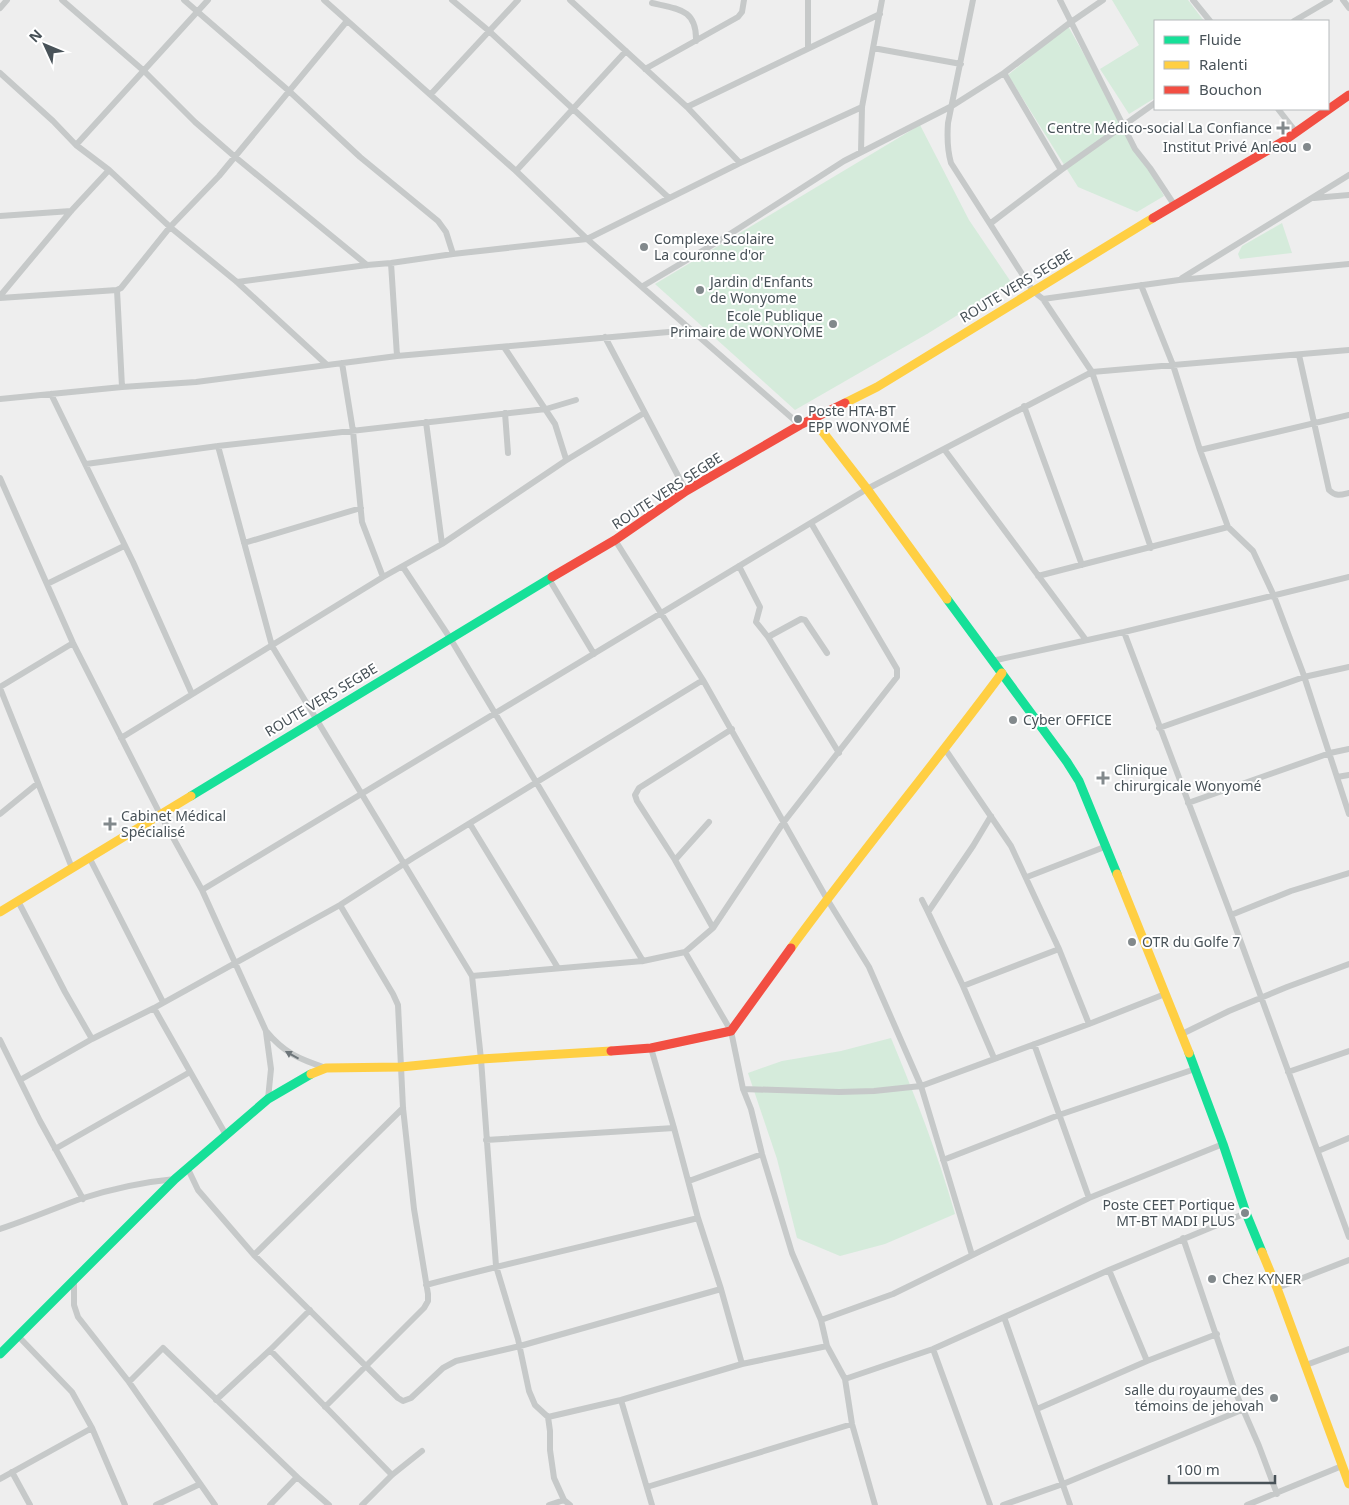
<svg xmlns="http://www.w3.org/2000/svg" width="1349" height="1505" font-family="'Noto Sans',sans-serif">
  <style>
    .green { fill: #d5ebdb }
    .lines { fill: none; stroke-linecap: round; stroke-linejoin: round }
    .street { stroke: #c6c9c9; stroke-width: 6 }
    .fast { stroke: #16e098; stroke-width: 9 }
    .slow { stroke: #ffcf43; stroke-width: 9 }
    .jam { stroke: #f24e42; stroke-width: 9 }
    .oneway { fill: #6e767a }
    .poi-dot { fill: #82898c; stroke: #fff; stroke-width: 2 }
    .labels { text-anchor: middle; stroke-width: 4; stroke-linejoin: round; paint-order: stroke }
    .poi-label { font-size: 14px; fill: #485258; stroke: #fff; text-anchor: start }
    .street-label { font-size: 14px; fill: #485258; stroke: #fff }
  </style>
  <rect width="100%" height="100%" fill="#eee"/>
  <!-- green -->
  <path class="green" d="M1112,0H1188L1204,21H1155V98L1129,114L1100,69L1139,45Z
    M1068,26L1164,196L1137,212L1078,187L1008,75Z
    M920,125L969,220L1011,282L927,334L795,410L655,284Z
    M1282,223L1292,253L1240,259L1238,254L1242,246Z
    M891,1038C915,1096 938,1154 955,1214L885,1244L840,1256L797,1238L777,1159L748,1073L782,1061L841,1051Z"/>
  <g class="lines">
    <!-- street -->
    <path class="street" d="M62,0L144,71L195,122L234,156L367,265
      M184,0L289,91L360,157L438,221L446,232L453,254
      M324,0L516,171L587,239L800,425
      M452,0L489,31L669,198
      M570,0L687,107L740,163
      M808,0V48
      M973,0L948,123C947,137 947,149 951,163L1033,291L1043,299L1092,372L1151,548
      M1060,0L1135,149L1150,168L1175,206
      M1193,0L1210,21
      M1343,0L1349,8
      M652,3C678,9 697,9 696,41
      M0,8L7,0
      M1294,21L1330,0
      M873,48L961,64
      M645,69L738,17L742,12L744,0
      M0,73L53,121L76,145L109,170L170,227L237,282L326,364
      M1004,73L1061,170
      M431,94L518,0
      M687,107L880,14
      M1278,109L1296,132
      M76,145L208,0
      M861,152L862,107L882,0
      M516,171L626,51
      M1314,198L1349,195
      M0,216L71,211
      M991,223L1061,170L1155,103
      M391,263L397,356
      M1182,278L1349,175
      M237,282L367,265L391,263L453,254L587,239L740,163L862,107
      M1141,285L1173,365L1200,450L1228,527L1253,551L1274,596L1303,673L1349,814
      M643,286L719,241L844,161L952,106L1004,73L1071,22L1103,0
      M0,296L71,211L109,170
      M0,298L117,290
      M1043,299L1179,280L1349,264
      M605,337L686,491
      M504,347L555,424L566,459L565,461
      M1299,355L1329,490C1336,497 1341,495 1349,493
      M342,363L353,431L362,522L383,577
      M122,387L117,290L121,288L170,227L219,176L347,21
      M51,394L133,562L192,694
      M0,399L122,387L196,382L397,356L691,330
      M1024,406L1082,565
      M505,413L508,453
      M426,422L442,544
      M218,446L272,646L472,976L481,1059L496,1266L518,1339L529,1391L535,1405L548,1417L550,1431V1450L554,1478L564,1500L570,1505
      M944,449L1086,640
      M1200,450L1349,415
      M86,464L218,446L546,409L576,400
      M0,478L73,643L160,814L202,890L266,1031C284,1053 299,1059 326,1068
      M615,540L703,680L827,899L869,967L921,1086L972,1255
      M244,543L361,508
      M739,566L760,607L756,622L768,637L839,753
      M403,567L450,638L643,961
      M1038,576L1228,527
      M549,579L594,654
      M47,584L124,546
      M1124,632L1231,915L1349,1237
      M768,637L801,619L805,620L827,653
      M992,661L1124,632L1349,577
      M0,687L73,643
      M0,688L72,868
      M1159,728L1304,677L1349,667
      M121,738L383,577L442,544L565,461L644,413
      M945,749L1011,846L1059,949L1089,1024
      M1337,777L1349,775
      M1188,803L1330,753L1349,749
      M0,814L38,783
      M991,816L973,846L928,912L963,986L994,1058
      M470,824L558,968
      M89,857L163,1002
      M675,860L709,822
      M1027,877L1107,846
      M202,890L867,489L1092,372L1349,350
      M922,900L928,912
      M18,901L65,992L92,1039
      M1231,915L1291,891L1349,873
      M713,928L675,860L637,801L635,795L639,788L732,729
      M685,952L731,1031L743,1089L751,1109L762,1154L792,1253L821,1320L827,1346L845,1379L852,1424L875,1505
      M472,976L643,961L685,952L713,928L783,823L897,677V669L811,523
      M963,986L1059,949
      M154,1008L226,1135
      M266,1032L271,1069L268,1099
      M1182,1034L1229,1011L1287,987L1349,964
      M0,1040L40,1121L83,1199
      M1034,1044L1089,1198
      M651,1048L674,1128L698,1218L721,1289L742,1364
      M1288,1072L1349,1051
      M20,1080L92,1039L154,1008L340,905L413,858L703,680
      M743,1089L839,1092L874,1091L921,1086L1089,1024L1165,994
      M486,1140L674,1128
      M55,1149L190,1072
      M1318,1151L1349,1138
      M943,1160L1059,1115L1195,1069
      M188,1169L198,1190L254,1255L398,1398L403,1401L411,1398L443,1368L456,1361L520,1346L721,1289
      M689,1181L762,1154
      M0,1229C27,1220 53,1209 80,1199C111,1189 143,1182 175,1179
      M1183,1238L1235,1391L1259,1446L1277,1494
      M254,1255L403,1108
      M1109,1270L1147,1361
      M74,1281V1305L78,1317L129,1382L215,1505
      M426,1285C516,1261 607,1241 698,1218
      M1277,1288L1349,1260
      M1004,1317L1070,1505
      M821,1320L893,1294L1089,1198L1223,1144
      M19,1337L72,1392L92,1428L125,1505
      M933,1349L990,1505
      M270,1350L392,1475
      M1306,1365L1349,1349
      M845,1379L933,1349L1109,1270L1246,1213
      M129,1382L163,1348L297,1477L329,1505
      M216,1400L270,1350L310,1310
      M621,1400L652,1505
      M325,1407L424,1308L428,1301V1294L414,1209L403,1108L398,1005L393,994L340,905
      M1037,1409L1147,1361L1217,1334
      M548,1417L621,1400L742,1364L827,1346
      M12,1472L30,1505
      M0,1479L92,1428
      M647,1487L852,1424
      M156,1505L200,1484
      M270,1505L297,1477
      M362,1505L392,1475L422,1451
      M549,1505L564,1500
      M1003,1505L1063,1484L1244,1409
      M1247,1505L1342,1466"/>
    <!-- fast -->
    <path class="fast" d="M947,599L1067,762L1079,781L1117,874
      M191,796L552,577
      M1189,1053L1223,1144L1246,1213L1262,1252
      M0,1354L175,1179L268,1099L311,1074"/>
    <!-- slow -->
    <path class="slow" d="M845,403L877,387L1153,218
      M812,418L867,489L947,599
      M1117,874L1189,1053
      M0,912L191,796
      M791,948C859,855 933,766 1002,673
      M311,1074L326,1068L401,1067L481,1059L611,1051
      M1262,1252L1277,1288L1349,1484"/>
    <!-- jam -->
    <path class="jam" d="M1153,218L1285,140L1349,95
      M552,577L615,540L686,491L800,425L845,403
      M611,1051L651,1048L731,1031L791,948"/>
  </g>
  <!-- one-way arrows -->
  <defs><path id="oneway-solid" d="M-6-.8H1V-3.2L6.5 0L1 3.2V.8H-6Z" transform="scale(1.25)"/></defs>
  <use class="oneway" href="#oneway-solid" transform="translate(292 1055) rotate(-151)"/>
  <!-- markers -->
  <g class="poi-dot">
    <path d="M1280.5 120.5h5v5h5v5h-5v5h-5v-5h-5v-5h5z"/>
    <circle cx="1307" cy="147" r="5"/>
    <circle cx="644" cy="247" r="5"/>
    <circle cx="700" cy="290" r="5"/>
    <circle cx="833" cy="324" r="5"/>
    <circle cx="798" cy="419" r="5"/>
    <circle cx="1013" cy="720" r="5"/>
    <path d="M1100.5 770.5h5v5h5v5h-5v5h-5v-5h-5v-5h5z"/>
    <path d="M107.5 816.5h5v5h5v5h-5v5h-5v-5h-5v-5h5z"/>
    <circle cx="1132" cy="942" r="5"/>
    <circle cx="1245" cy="1213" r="5"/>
    <circle cx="1212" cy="1279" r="5"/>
    <circle cx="1274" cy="1398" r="5"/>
  </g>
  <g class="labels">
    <!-- poi labels -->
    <g class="poi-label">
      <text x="1272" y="133" text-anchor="end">Centre Médico-social La Confiance</text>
      <text x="1297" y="152" text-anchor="end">Institut Privé Anleou</text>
      <text x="654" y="244">Complexe Scolaire<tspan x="654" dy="16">La couronne d'or</tspan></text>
      <text x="710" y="287">Jardin d'Enfants<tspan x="710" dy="16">de Wonyome</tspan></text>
      <text x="823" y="321" text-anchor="end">Ecole Publique<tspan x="823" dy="16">Primaire de WONYOME</tspan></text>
      <text x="808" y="416">Poste HTA-BT<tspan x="808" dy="16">EPP WONYOMÉ</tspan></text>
      <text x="1023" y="725">Cyber OFFICE</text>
      <text x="1114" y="775">Clinique<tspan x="1114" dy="16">chirurgicale Wonyomé</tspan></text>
      <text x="121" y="821">Cabinet Médical<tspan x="121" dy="16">Spécialisé</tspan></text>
      <text x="1142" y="947">OTR du Golfe 7</text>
      <text x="1235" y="1210" text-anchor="end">Poste CEET Portique<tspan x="1235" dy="16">MT-BT MADI PLUS</tspan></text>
      <text x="1222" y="1284">Chez KYNER</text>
      <text x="1264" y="1395" text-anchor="end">salle du royaume des<tspan x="1264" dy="16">témoins de jehovah</tspan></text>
    </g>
    <!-- street labels -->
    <g class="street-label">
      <text transform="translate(1016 286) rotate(-31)" y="5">ROUTE VERS SEGBE</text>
      <text transform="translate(667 491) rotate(-33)" y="5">ROUTE VERS SEGBE</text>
      <text transform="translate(321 700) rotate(-31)" y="5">ROUTE VERS SEGBE</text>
    </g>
  </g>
  <!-- legend -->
  <rect x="1154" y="20" width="175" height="90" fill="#ffffff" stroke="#b6babc"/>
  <rect x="1164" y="36" width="25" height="8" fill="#16e098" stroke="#b6babc"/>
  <text x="1199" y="45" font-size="15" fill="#485258">Fluide</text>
  <rect x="1164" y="61" width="25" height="8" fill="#ffcf43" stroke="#b6babc"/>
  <text x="1199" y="70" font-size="15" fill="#485258">Ralenti</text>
  <rect x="1164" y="86" width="25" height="8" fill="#f24e42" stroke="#b6babc"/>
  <text x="1199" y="95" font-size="15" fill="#485258">Bouchon</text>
  <!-- north arrow -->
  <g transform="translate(45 45) rotate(314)" stroke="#ffffff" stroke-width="4" paint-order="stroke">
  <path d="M0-4L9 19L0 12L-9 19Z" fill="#485258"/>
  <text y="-8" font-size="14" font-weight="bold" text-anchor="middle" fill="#485258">N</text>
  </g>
  <!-- scale -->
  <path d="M1169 1475v8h106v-8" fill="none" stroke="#485258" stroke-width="2.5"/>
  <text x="1176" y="1475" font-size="15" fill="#485258" stroke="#ffffff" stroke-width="4" paint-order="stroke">100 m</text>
</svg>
